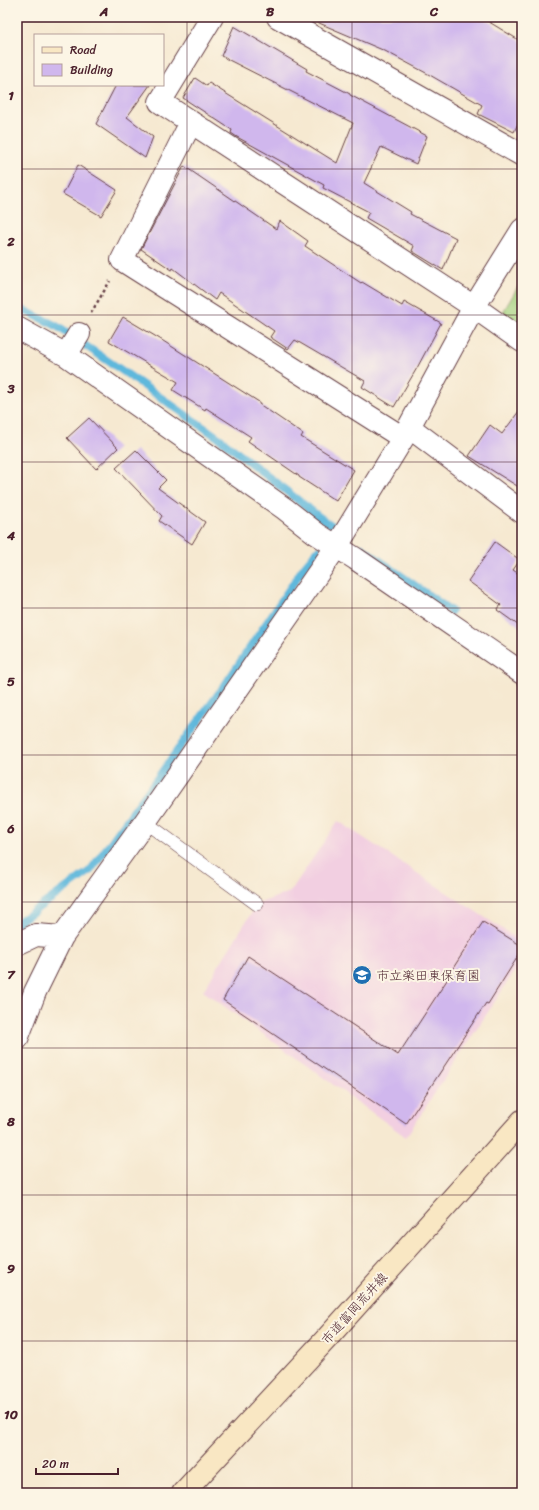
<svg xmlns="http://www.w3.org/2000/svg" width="539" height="1510" font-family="Sriracha,'Klee One',sans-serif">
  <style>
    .built { fill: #f2cfe1 }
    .green { fill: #a3d17f; stroke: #767855 }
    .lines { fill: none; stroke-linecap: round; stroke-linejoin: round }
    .stream { stroke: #5fb8dc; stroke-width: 8 }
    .building { fill: #d0b7ed }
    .lane-casing { stroke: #643d44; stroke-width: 14 }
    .street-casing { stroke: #643d44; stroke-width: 24 }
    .secondary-casing { stroke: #643d44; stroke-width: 24 }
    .path { stroke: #643d44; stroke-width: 2.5; stroke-dasharray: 3 3; stroke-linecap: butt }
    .lane { stroke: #fff; stroke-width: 13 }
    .street { stroke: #fff; stroke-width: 22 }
    .secondary { stroke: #f9e7c3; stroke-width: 22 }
    .grid { fill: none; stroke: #4a1f2b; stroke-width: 1; stroke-opacity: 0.55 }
    .labels { text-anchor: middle; stroke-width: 4; stroke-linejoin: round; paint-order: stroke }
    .poi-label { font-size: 13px; fill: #4a1f2b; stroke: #fcf5e5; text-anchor: start }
    .street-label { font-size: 13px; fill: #4a1f2b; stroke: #fcf5e5 }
    .neatline { fill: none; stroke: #4a1f2b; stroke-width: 1.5 }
    .grid-label { font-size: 13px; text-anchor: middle; font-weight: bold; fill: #4a1f2b }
  </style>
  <rect width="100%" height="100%" fill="#fcf5e5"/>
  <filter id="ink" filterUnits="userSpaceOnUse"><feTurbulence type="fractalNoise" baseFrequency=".025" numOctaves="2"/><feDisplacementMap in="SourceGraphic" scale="8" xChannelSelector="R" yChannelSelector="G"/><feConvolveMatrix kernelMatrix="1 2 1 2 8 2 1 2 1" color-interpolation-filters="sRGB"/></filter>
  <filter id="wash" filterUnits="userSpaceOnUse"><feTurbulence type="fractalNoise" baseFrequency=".012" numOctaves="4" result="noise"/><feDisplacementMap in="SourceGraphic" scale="16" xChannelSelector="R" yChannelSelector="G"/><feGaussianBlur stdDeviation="0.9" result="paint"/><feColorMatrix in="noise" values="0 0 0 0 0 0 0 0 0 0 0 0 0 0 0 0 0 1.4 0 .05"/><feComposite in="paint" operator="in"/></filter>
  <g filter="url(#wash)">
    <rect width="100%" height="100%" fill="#f6e9d1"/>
    <!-- built -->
    <path class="built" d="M338,821L522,942V960L406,1137L203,991L257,904L290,892Z"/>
    <!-- green -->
    <path class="green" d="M522,280V329L503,312Z"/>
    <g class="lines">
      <!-- stream -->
      <path class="stream" d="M17,307L55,325L114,365L219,438L318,516L333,526
        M362,548L451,611
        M17,923L90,871L227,682L304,567L318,550"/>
    </g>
    <g id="blocks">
      <!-- building -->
      <path class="building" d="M305,17H481L522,42V115L514,132L478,114L482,105L428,74L385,51Z
        M234,26L307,69L306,71L350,94V95L427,136L416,164L381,147L364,183L411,212L410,214L456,238L443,270L412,251L414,246L366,218L369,212L323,188L324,185L237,137L231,133L232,130L183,98L195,78L207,86L209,83L337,163L353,123L221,56Z
        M116,85H150L127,117L153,137L145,158L96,124Z
        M78,165L117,190L101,216L63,194Z
        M184,166L276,229L280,221L308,241L305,246L361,283L362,282L402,306L404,302L441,323L417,368L394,407L362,387L365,381L295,340L288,349L270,337L274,331L219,293L215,300L173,268L172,270L141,249Z
        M123,317L160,339L259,402V404L303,434L301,437L354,470L336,501L299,477V476L248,441L251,437L206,408L205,410L173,390L178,382L109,341Z
        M522,407V489L469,456L490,425L502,434Z
        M89,418L118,448L96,469L67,438Z
        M136,450L166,480L158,488L205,522L192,544L159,521L162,516L116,468Z
        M495,542L520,560L513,570L522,576V628L497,610L501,605L468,581Z
        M483,922L522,946V950L488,1004L486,1003L406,1124L223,1000L248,956L398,1055L447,980L446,979Z"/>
    </g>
  </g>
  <g filter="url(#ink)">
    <use href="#blocks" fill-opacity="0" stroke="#643d44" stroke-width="1"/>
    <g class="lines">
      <defs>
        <path id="lane" d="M145,822L257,904"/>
        <path id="street" d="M212,17L160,102L474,307L522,341
          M278,17L522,155
          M191,122L122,260L403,438
          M17,328L66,355L285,509L317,534L356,559L522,673
          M66,355L79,334
          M409,427L522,512
          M17,944L36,935L62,937
          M17,1039L35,992L62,937L145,822L337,546L403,438L474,307L522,230"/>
        <path id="secondary" d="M183,1493L328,1337L522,1121"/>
      </defs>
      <!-- lane casing -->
      <use href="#lane" class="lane-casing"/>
      <!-- street casing -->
      <use href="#street" class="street-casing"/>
      <!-- secondary casing -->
      <use href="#secondary" class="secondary-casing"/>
      <!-- path -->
      <path class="path" d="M91,313L110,281"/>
      <!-- lane -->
      <use href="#lane" class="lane"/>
      <!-- street -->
      <use href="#street" class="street"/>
      <!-- secondary -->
      <use href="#secondary" class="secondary"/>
    </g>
  </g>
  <!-- grid -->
  <path class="grid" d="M187,17V1493M352,17V1493M17,169H522M17,315H522M17,462H522M17,608H522M17,755H522M17,902H522M17,1048H522M17,1195H522M17,1341H522"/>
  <!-- icons -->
  <defs>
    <symbol id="school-disc" viewBox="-11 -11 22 22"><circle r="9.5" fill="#1f6fb2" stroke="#fcf5e5"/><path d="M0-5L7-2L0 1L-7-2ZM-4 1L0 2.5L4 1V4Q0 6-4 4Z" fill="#fff"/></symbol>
  </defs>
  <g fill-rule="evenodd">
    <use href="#school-disc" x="351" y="964" width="22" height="22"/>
  </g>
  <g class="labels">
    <!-- poi labels -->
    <g class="poi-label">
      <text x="376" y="980">市立楽田東保育園</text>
    </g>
    <!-- street labels -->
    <g class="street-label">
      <text transform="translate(354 1308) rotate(-48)" y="5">市道富岡荒井線</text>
    </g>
  </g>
  <!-- margin -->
  <rect width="539" height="1510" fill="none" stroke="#fcf5e5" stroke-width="44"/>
  <!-- legend -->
  <rect x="34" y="34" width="130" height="52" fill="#fcf5e5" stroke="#b59f9b"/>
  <rect x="42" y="47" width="20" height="6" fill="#f9e7c3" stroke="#b59f9b"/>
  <text x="70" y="54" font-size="12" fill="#4a1f2b">Road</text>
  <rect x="42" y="64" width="20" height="12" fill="#d0b7ed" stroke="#b59f9b"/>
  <text x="70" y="74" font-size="12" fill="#4a1f2b">Building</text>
  <!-- scale -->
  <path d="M36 1468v6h82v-6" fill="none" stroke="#4a1f2b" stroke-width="2"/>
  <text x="42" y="1468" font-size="12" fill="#4a1f2b" stroke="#fcf5e5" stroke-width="3" paint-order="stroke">20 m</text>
  <rect x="22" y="22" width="495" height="1466" class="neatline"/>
  <g class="grid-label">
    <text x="104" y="16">A</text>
    <text x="270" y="16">B</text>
    <text x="434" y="16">C</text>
    <text x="11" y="100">1</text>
    <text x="11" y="246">2</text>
    <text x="11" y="393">3</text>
    <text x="11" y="540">4</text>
    <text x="11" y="686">5</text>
    <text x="11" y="833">6</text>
    <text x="11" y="979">7</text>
    <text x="11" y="1126">8</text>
    <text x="11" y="1273">9</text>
    <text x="11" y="1419">10</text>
  </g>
</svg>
